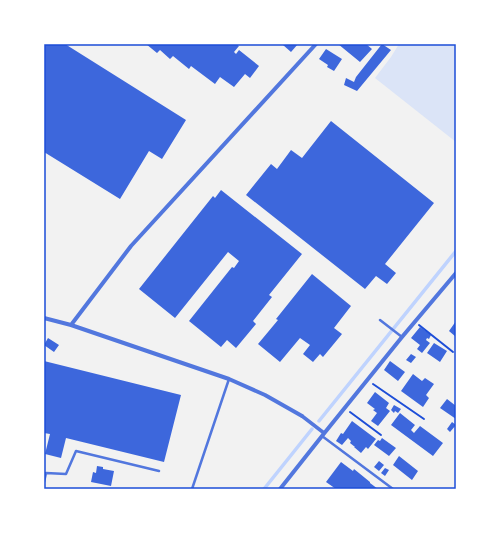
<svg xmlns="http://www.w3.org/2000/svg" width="500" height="533" font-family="Overpass,sans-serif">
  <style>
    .green { fill: #dbe4f7 }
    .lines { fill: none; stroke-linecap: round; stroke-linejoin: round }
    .stream { stroke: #bfd3fe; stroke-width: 3.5 }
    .building { fill: #3d67dc }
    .path { stroke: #1d4ed8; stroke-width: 2 }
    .service { stroke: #5277de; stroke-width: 2.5 }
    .pedestrian { stroke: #5277de; stroke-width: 3.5 }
    .minor { stroke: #5277de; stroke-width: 4 }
    .neatline { fill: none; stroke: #1d4ed8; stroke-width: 1.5 }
  </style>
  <rect width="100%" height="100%" fill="#f2f2f2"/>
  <!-- green -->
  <path class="green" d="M399,44H456V142L375,78L391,57Z"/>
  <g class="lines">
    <!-- stream -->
    <path class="stream" d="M319,421L456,251
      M264,489L312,429"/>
  </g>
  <!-- building -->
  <path class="building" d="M44,44H65L186,120L162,159L149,151L120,199L44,152Z
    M146,44H236L239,46L234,52L236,54L239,50L259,66L250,78L245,74L234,87L220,77L215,84L191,66L189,69L173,56L170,59L160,50L157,53Z
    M284,44H298L291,52L283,45Z
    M338,44H366L372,49L360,62Z
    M382,44L391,50L357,91L344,85L346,78L354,82L356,77Z
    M326,49L342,59L334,71L327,67L328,65L319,59Z
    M331,121L434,203L385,264L396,273L387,284L376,276L365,289L246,195L271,164L277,169L291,150L302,158Z
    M221,190L302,254L269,295L272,297L253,321L256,324L236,348L227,340L221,347L189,321L232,267L234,268L239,261L228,252L175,318L139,289L213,196L215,198Z
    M312,274L351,306L334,328L342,334L323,357L320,354L313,362L303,354L310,345L300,338L280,362L258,344L278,320L276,319Z
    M456,321V337L449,331Z
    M420,327L431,335L429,339L427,338L426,340L430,343L422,353L417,349L420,345L411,338Z
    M48,338L59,345L54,352L44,345Z
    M434,343L447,351L440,362L427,353Z
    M411,354L416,357L411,363L406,360Z
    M44,361L181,395L164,462L66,438L61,458L45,454L50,434L44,433Z
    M390,361L405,372L398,381L384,370Z
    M413,374L422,381L425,378L434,384L426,395L429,398L423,407L401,391Z
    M375,392L389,403L386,408L390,411L378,426L371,421L377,413L373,410L375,409L367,403Z
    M447,399L456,406V419L440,408Z
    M394,405L401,409L398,413L395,411L394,413L391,410Z
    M400,413L415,425L411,430L414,433L420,426L443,443L433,456L391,425Z
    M352,421L376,439L368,449L366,447L361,453L354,447H355L350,443L351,441L348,438L342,445L336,441L341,433L343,434Z
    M452,422L456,425L450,432L447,429Z
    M382,438L396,448L389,456L374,445L378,440L380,441Z
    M399,456L418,471L412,480L393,465Z
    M379,461L384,465L379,471L374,467Z
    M341,462L353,471L354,469L370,482V483L378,489H336L326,482Z
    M97,466L103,467V469L114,471L111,486L91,482L93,472L96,473Z
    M385,468L389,470L385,476L381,473Z"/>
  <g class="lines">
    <!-- path -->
    <path class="path" d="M419,325L453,352
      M373,384L424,419
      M350,412L381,435"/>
    <!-- service -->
    <path class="service" d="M380,320L402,337
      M322,436L393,489
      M44,482L46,473L66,474L76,451L159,471
      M192,489L229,379"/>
    <!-- pedestrian -->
    <path class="pedestrian" d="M302,416L324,433"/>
    <!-- minor -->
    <path class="minor" d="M44,318L71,325L229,379L265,395L302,416
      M71,325L131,246L316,44
      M280,489L322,436L402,337L456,273"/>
  </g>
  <!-- border -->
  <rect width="500" height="533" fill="none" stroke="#ffffff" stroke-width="90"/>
  <rect x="45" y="45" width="410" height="443" class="neatline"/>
</svg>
